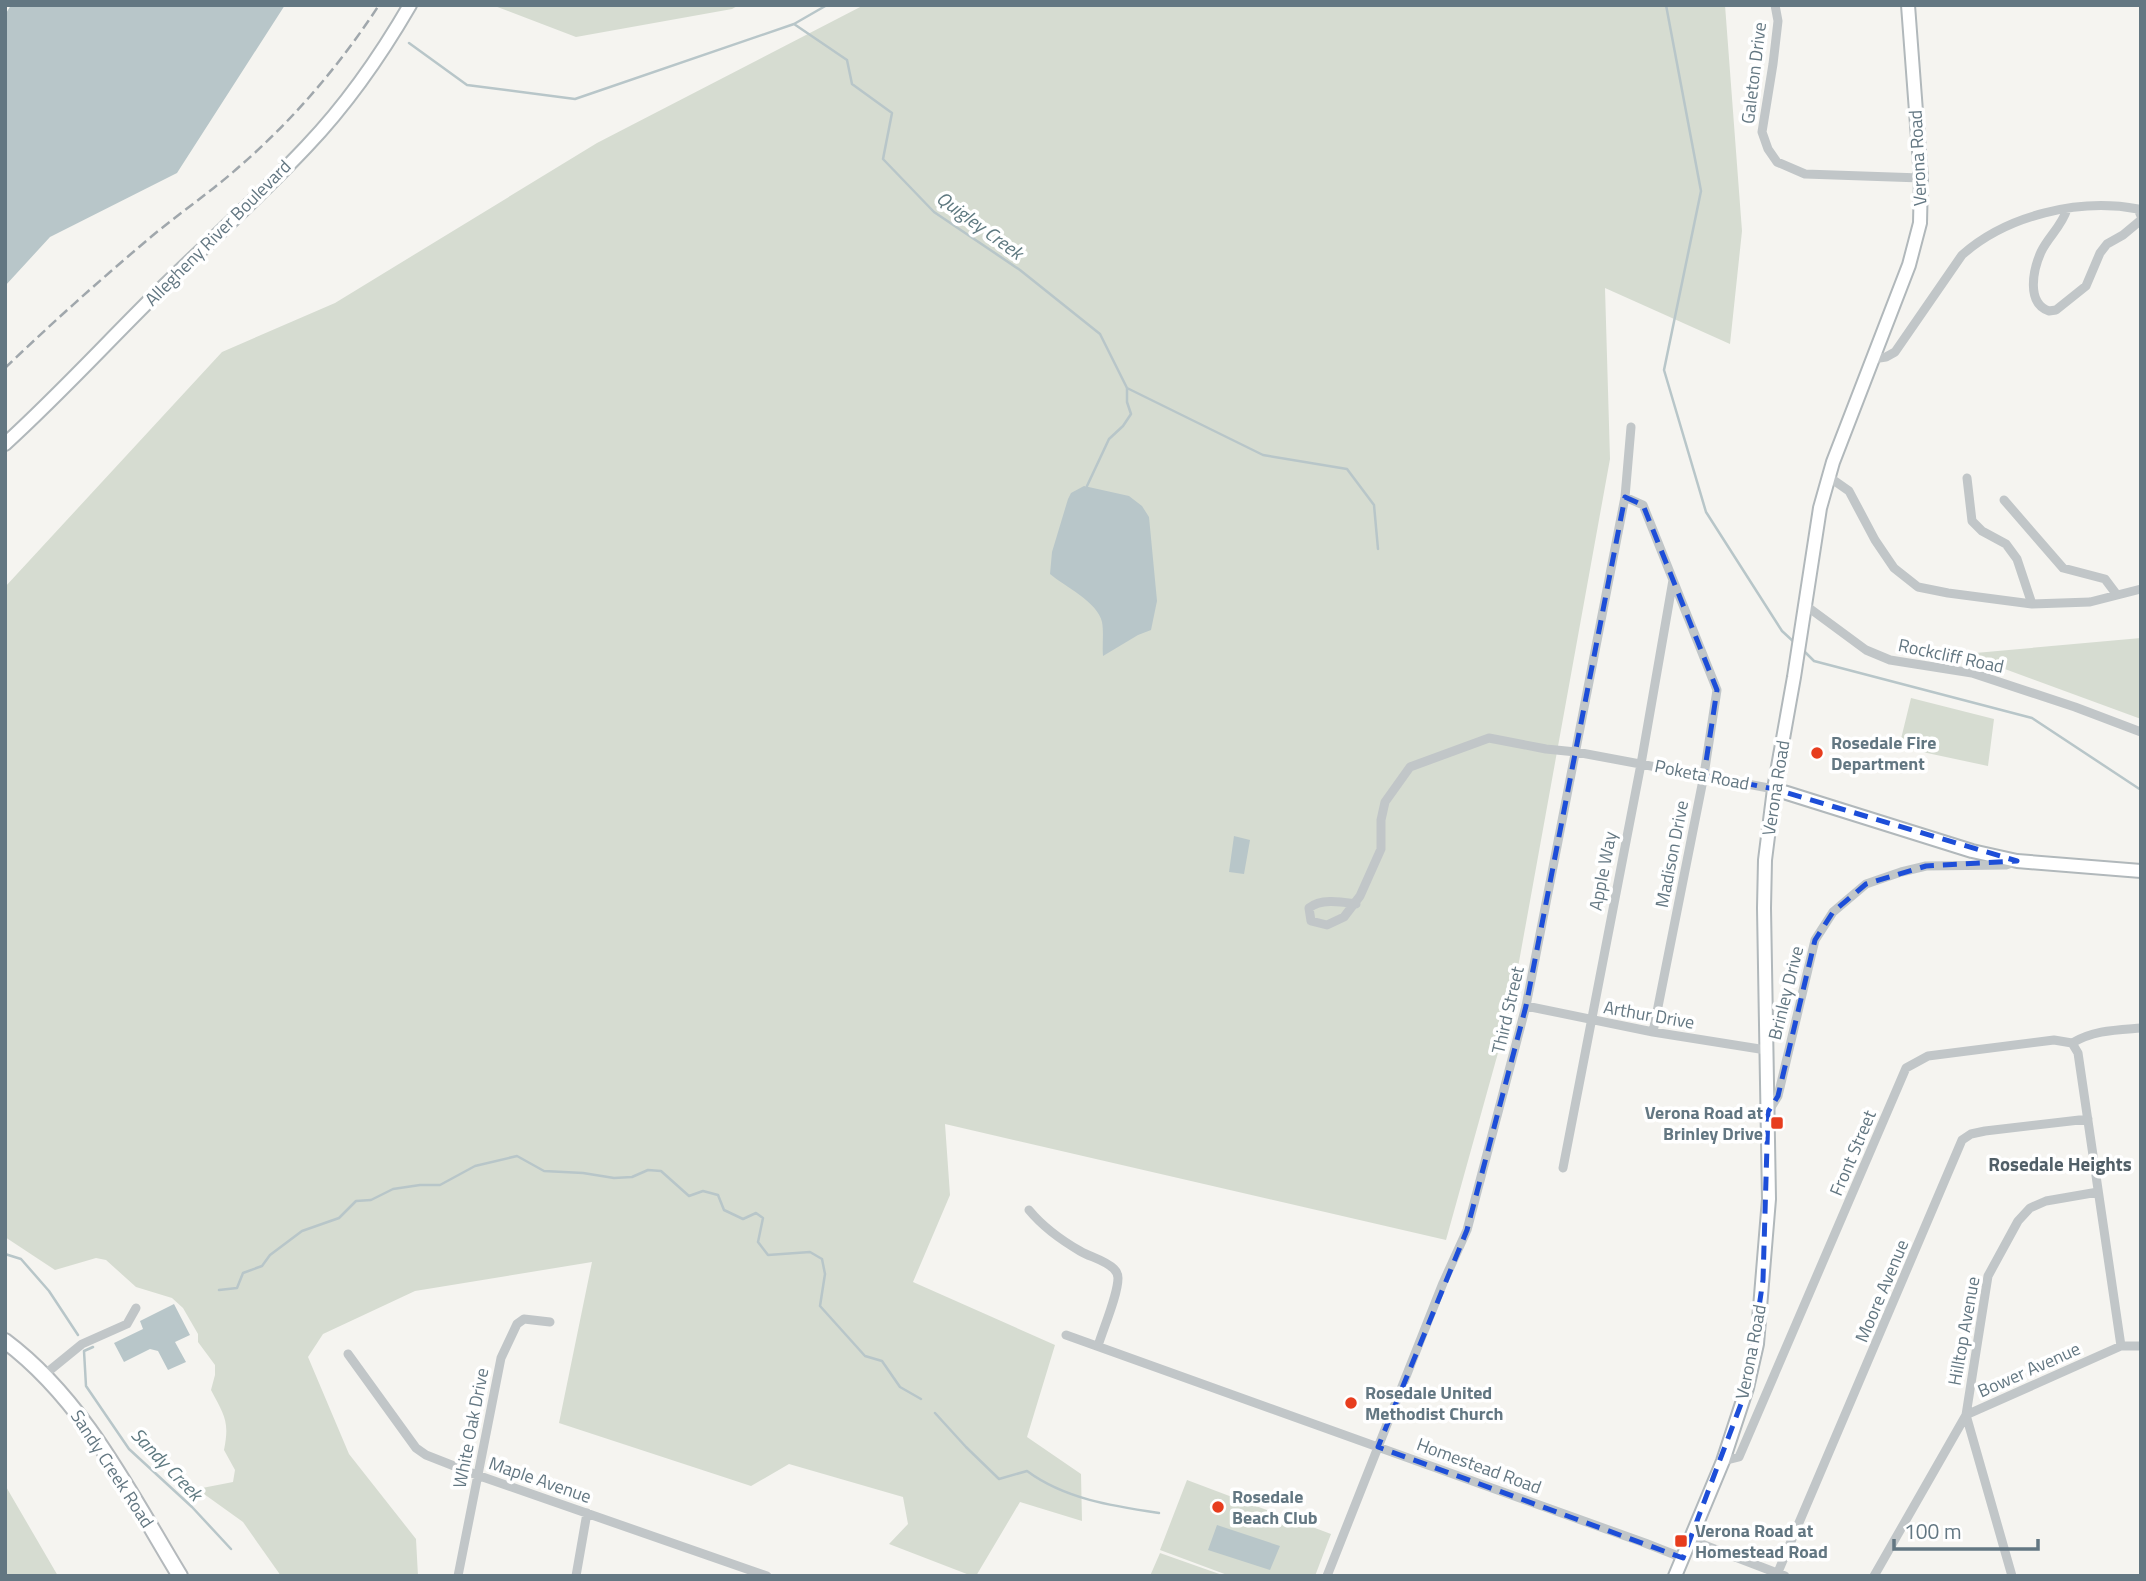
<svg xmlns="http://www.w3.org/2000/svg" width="2146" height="1581" font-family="'Titillium Web',sans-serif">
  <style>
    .green { fill: #d6dcd1 }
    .water { fill: #b8c6c9 }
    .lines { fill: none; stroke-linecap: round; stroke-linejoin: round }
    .stream { stroke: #b8c6c9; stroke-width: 2.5 }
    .secondary-casing { stroke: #b1b8bb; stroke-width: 16 }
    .primary-casing { stroke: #b4b9bc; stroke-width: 18 }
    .street { stroke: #c1c6c8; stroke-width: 9 }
    .secondary { stroke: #fff; stroke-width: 12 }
    .primary { stroke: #fff; stroke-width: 14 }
    .rail { stroke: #a0a7ac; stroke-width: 2.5; stroke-dasharray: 10 5; stroke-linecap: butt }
    .marked { fill: none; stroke: #1d4ed8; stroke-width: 5; stroke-dasharray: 14 9; stroke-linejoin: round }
    .poi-dot { fill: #e73d1e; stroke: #fff; stroke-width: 2.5 }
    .labels { text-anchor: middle; stroke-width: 7; stroke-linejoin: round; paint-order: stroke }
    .street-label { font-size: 18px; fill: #637782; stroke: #fff }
    .poi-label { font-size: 18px; font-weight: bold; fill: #637782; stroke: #fff; text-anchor: start }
    .water-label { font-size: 19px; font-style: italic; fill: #5e7980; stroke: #fff }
    .neighbourhood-label { font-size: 19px; font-weight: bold; fill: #515f67; stroke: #fff }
  </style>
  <rect width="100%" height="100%" fill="#f5f4f0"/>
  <!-- green -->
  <path class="green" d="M492,5H739L732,9L576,37Z
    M864,5H1725L1742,231L1730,344L1605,288L1610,459L1511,1006L1446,1240L945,1124L950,1195L913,1282L1055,1345L1027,1437L1081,1474L1082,1521L1020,1502L976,1576H972L889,1544L908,1524L903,1497L789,1464L751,1486L559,1423L592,1262L415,1291L323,1334L308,1357L349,1454L416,1539L418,1576H281L243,1522L197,1489L233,1482L235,1470L224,1450C230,1421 224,1415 211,1390L215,1375V1365L198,1342V1334L183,1308L172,1298L136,1287L106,1260L96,1258L55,1270L5,1237V587L222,352L335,303L597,143Z
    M2141,638V719L1964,654Z
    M1911,698L1994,719L1988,766L1899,747Z
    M1187,1480L1331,1534L1315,1576H1230L1160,1550Z
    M5,1485L58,1576H5Z
    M1160,1553L1225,1576H1150Z"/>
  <!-- water -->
  <path class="water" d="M11,5H285L177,173L50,237L5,286V15Z
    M1084,486L1129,496L1142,506L1149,517L1157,601L1151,630L1138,635L1103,656C1102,645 1104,633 1102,622C1098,602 1064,586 1050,574L1052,552L1068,499L1071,493Z
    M1234,836L1250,840L1244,874L1229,872Z
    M174,1304L190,1335L175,1342L186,1362L168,1370L158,1351L150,1349L124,1362L114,1343L143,1329L140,1321Z
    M1217,1525L1280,1546L1270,1570L1208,1550Z"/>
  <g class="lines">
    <!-- stream -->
    <path class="stream" d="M1666,5L1701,191L1664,370L1706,512L1782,631L1795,643
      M794,24L827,5
      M409,43L467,85L575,99L794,24L847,60L852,84L892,113L883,159L934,212L1020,270L1100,334L1127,388L1263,455L1347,469L1374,505L1378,549
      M1087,486L1109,439L1123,426L1131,414L1127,402V388
      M1803,650L1814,661L2032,718L2141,790
      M5,1254L21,1259L49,1291L78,1335
      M219,1290L237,1288L243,1273L262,1266L270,1255L302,1231L339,1218L356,1201L371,1200L393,1189L420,1185H440L475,1166L517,1156L544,1171L583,1173L614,1178L632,1177L648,1170L661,1171L689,1196L703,1191L718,1195L724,1210L743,1219L756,1213L763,1218L758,1242L768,1255L810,1252L822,1259L825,1274L820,1306L865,1356L882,1361L900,1387L921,1399
      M93,1347L84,1351L86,1386L129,1449L192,1507L231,1549
      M935,1413L966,1447L999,1479L1027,1471C1065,1499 1112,1506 1159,1513"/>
    <defs>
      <path id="secondary" d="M5,444C60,394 110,339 163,287C211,240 261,195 307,146C347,104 381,55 410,5
        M1774,789L1972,851L2017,861L2141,871
        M1675,1576L1723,1461L1747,1388L1757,1344L1769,1199L1764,908L1765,860L1774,789L1794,677L1820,508L1833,462L1909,265L1920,223L1921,178L1908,5"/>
      <path id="primary" d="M5,1341C84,1400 130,1494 180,1576"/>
    </defs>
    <!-- secondary casing -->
    <use href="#secondary" class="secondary-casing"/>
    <!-- primary casing -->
    <use href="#primary" class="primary-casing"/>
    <!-- street -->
    <path class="street" d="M1775,5L1778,21L1773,64L1762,132L1768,149L1777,162L1805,174L1921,178
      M2067,209C2062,226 2048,237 2041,252C2033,270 2026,303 2049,311L2056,310L2086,286L2100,253L2107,244L2123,235L2141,220
      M1873,359L1886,357L1895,352L1962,255C2007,215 2079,198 2138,209L2141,216
      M1829,477L1849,491L1875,540L1894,568L1918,587L1948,593L2032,604L2090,602L2141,589
      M1967,478L1972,521L1982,531L2006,544L2017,559L2032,604
      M1625,497L1643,505L1717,690L1704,775L1653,1032
      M2004,500L2063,568L2105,579L2117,595
      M1805,605L1866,650L1890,660L1972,673L2075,707L2141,732
      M1356,904C1342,902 1321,898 1309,908L1311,921L1327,925L1344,917L1360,896L1381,849V820L1385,802L1410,767L1489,738L1546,749L1576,752L1774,789
      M1526,1006L1653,1032L1766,1050
      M2072,1043L2078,1053L2121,1346
      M1768,1112L1778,1096L1815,940L1833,912L1866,884L1901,872L1926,866L2006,865L2014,862
      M1563,1168L1641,764L1673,580
      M1029,1210C1043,1227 1061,1240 1080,1251C1090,1257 1105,1260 1114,1269C1116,1271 1118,1275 1118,1278C1118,1295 1103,1329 1098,1346
      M1066,1335L1645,1543L1683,1558
      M348,1354L416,1448L426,1455L477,1475L767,1576
      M44,1375L82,1344L127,1324L136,1308
      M1723,1461L1739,1457L1906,1068L1928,1056L2054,1040L2072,1043C2094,1030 2116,1030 2141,1028
      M1691,1540L1785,1576
      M1778,1572L1962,1140L1971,1134L1985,1131L2088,1119
      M458,1576L501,1358L517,1324L524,1319L550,1322
      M576,1576L587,1513
      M1327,1576L1443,1283L1467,1230L1526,1006L1625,497L1631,427
      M1874,1576L1966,1415L2121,1346H2141
      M2012,1576L1966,1415L1988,1276L2018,1221L2030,1208L2046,1201L2098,1192"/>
    <!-- secondary -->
    <use href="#secondary" class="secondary"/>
    <!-- primary -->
    <use href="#primary" class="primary"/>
    <!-- rail -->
    <path class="rail" d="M5,368C53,322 101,279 152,236C181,212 212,191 240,166C293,120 340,65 379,5"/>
  </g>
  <!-- marked area -->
  <path class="marked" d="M1625,497L1643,505L1717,690L1704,775L1774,789L2017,861L1926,866L1866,884L1833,912L1815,940L1778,1096L1768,1112L1763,1280L1747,1388L1683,1558L1378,1447L1467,1230L1526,1006Z"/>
  <!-- markers -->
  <g class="poi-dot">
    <circle cx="1817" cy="753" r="7"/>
    <rect x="1770" y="1116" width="14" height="14" rx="3.5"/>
    <circle cx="1351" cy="1403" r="7"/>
    <circle cx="1218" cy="1507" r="7"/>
    <rect x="1674" y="1534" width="14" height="14" rx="3.5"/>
  </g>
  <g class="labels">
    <!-- street labels -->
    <g class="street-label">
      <text transform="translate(1754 73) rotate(-83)" y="6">Galeton Drive</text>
      <text transform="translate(1918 158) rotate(-93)" y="6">Verona Road</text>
      <text transform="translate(218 233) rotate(-45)" y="6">Allegheny River Boulevard</text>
      <text transform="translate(1951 656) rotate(12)" y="6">Rockcliff Road</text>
      <text transform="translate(1702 775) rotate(11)" y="6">Poketa Road</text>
      <text transform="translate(1776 788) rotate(-81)" y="6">Verona Road</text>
      <text transform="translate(1672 854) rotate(-79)" y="6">Madison Drive</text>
      <text transform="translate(1603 871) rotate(-79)" y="6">Apple Way</text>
      <text transform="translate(1786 993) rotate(-76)" y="6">Brinley Drive</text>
      <text transform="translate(1508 1010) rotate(-77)" y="6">Third Street</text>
      <text transform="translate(1649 1015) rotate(10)" y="6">Arthur Drive</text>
      <text transform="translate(1853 1153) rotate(-67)" y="6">Front Street</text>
      <text transform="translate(1882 1291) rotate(-67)" y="6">Moore Avenue</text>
      <text transform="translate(1964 1331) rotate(-80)" y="6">Hilltop Avenue</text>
      <text transform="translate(1751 1352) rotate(-79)" y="6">Verona Road</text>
      <text transform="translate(2029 1370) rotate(-24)" y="6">Bower Avenue</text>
      <text transform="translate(471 1428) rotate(-79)" y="6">White Oak Drive</text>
      <text transform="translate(1479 1466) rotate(20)" y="6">Homestead Road</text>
      <text transform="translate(112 1469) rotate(57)" y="6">Sandy Creek Road</text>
      <text transform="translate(540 1480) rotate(19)" y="6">Maple Avenue</text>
    </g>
    <!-- poi labels -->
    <g class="poi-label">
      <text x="1831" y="749">Rosedale Fire<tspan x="1831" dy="21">Department</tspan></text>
      <text x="1763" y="1119" text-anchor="end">Verona Road at<tspan x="1763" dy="21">Brinley Drive</tspan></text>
      <text x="1365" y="1399">Rosedale United<tspan x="1365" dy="21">Methodist Church</tspan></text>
      <text x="1232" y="1503">Rosedale<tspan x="1232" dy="21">Beach Club</tspan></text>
      <text x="1695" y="1537">Verona Road at<tspan x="1695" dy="21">Homestead Road</tspan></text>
    </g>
    <!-- water labels -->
    <g class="water-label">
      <text transform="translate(980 225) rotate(36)" y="7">Quigley Creek</text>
      <text transform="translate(167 1464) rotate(46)" y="7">Sandy Creek</text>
    </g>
    <!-- neighbourhood labels -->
    <g class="neighbourhood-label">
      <text x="2060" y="1171">Rosedale Heights</text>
    </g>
  </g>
  <!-- border -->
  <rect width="2146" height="1581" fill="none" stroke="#637782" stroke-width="14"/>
  <!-- scale -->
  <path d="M1894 1539v10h144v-10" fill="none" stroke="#637782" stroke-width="3.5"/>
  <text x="1904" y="1539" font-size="21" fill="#637782" stroke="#ffffff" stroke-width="5" paint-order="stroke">100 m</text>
</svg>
